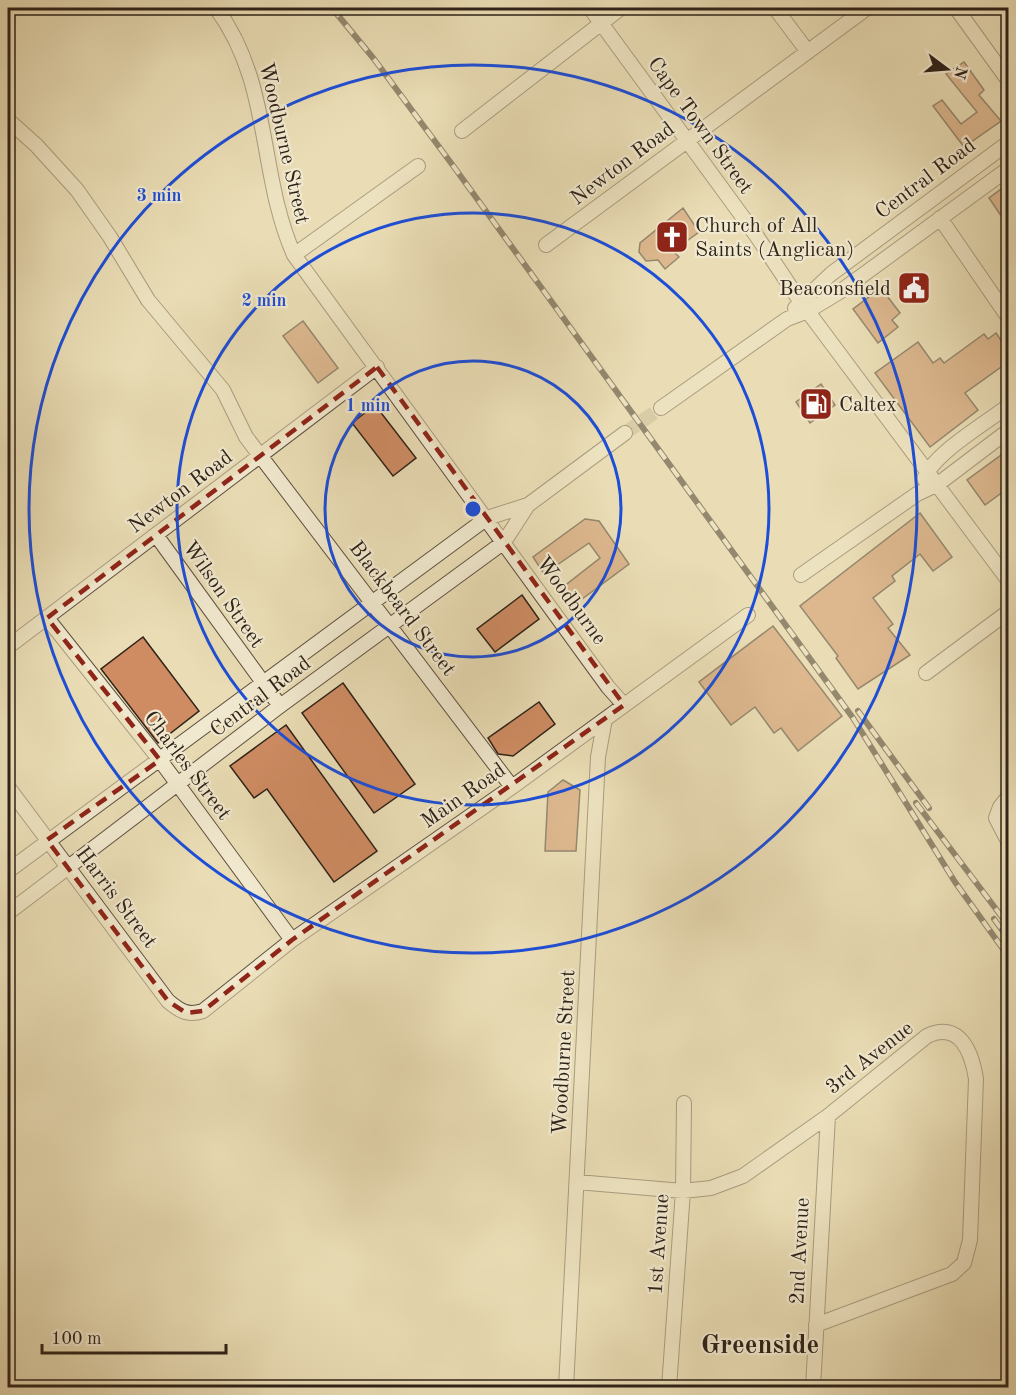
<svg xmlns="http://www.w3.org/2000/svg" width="1016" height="1395" font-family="'Old Standard TT',serif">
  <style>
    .building { fill: #cf8c63; stroke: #2e2219; stroke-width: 1.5 }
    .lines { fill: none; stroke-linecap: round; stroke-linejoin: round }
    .minor-tunnel { stroke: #c4b896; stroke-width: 14; stroke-dasharray: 14 7; stroke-linecap: butt }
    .minor-casing { stroke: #5d5140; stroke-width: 16 }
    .minor { stroke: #f1e9cf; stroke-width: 14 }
    .rail-casing { stroke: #2e2219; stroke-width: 6 }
    .rail { stroke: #f1e9cf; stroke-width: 4; stroke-dasharray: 11; stroke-linecap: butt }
    .marked { fill: none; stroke: #8f2418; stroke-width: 4.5; stroke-dasharray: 12 8; stroke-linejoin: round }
    .ring { fill: none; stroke: #1d4ed8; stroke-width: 3 }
    .labels { text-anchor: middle; stroke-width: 4.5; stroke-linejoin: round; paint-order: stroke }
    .street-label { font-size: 21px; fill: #2e2219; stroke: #f1e9cf }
    .poi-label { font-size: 21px; fill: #2e2219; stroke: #f1e9cf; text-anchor: start }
    .district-label { font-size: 27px; font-weight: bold; fill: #2e2219; stroke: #f1e9cf }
    .centre { fill: #1d4ed8; stroke: #f1e9cf; stroke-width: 3 }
    .ring-label { font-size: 18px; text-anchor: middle; font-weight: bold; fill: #1d4ed8; stroke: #f1e9cf; stroke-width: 4.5; stroke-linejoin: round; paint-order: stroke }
  </style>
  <rect width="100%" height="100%" fill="#eaddb5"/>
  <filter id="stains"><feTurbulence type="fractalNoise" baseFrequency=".00333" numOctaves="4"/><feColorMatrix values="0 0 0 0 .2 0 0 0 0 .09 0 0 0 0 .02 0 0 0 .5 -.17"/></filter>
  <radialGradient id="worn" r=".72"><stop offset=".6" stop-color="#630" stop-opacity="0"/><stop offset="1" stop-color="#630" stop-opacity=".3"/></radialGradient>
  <!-- building -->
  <path class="building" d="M964,62L984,90L979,95L1001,121L964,147L933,106L942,100L961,124L977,112L946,74Z
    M1008,184V226L989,198Z
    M683,208L699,232L673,251L679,257L665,269L658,260L646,261L639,252L640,243Z
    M881,288L900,313L892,320L898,327L878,343L853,309Z
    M303,321L338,368L318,383L283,336Z
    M996,333L1008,351V362L965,393L978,410L930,447L875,373L918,342L933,363L940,358L944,363L984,334L988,339Z
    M821,384L835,405L810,423L796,402Z
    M375,405L416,458L393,476L352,423Z
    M1008,450V488L985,505L967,480Z
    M920,513L952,557L933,571L920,554L892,576L895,581L873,598L893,624L888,628L910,655L858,689L836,658L838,656L800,606Z
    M585,519L599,521L629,564L570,608L558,591L600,558L589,543L544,574L533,557Z
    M522,595L539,619L495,652L477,629Z
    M773,626L842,716L798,751L781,728L774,733L755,707L731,725L699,682Z
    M143,637L199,711L158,743L101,669Z
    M343,683L415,784L374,813L302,713Z
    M539,702L555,724L513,756L498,754L488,738Z
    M286,725L377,851L334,882L267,789L254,798L230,766Z
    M563,780L580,790L576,851H545L548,792Z"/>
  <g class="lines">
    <!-- minor-tunnel -->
    <path class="minor-tunnel" d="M625,433L661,408"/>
    <defs>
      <path id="minor" d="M216,8C272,83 258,174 294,255L608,687L624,705
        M590,8L756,235L800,301L1008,580
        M775,8L808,52
        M956,8L1008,80
        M8,120L36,145L77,190L110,237L148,300L223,390L246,437L512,787
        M462,131L621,8
        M940,218L1008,317
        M546,245L867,8
        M294,255L418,166
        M795,308L831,274L1008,143
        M661,408L787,319L808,311L841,291L1008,169
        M924,479C934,453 986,423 1008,406
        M156,535L280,706
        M801,575L917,494L938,484L1008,431
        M47,618L160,760L292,940
        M8,647L377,367
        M926,673L1008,612
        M8,787L168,1001C180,1011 187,1016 203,1011L292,940L512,787L748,615
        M1008,797L1000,807L996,818L1008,841
        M8,871L487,518L528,505L625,433
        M8,913L280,706L504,542L528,505
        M577,1182L683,1191L711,1188L743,1176L828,1116L927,1036C960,1020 972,1053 976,1079L970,1240L964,1263L952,1274L816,1325
        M566,1388L598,757L605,719
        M669,1388L683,1191L684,1103
        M813,1388L828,1116"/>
    </defs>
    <!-- minor casing -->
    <use href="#minor" class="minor-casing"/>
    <!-- minor -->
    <use href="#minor" class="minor"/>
    <defs>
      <path id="rail" d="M332,8L374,59L454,167L853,718L955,882L1008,956
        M858,711L929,808
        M916,803L1008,925
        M994,919L1008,938"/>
    </defs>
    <!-- rail casing -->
    <use href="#rail" class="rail-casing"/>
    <!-- rail -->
    <use href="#rail" class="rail"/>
  </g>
  <!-- marked area -->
  <path d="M0 0H1016V1395H0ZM377,367L624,705L292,940L203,1011L186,1013L168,1001L47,840L160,760L47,618Z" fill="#eaddb5" fill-opacity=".55" fill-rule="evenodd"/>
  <path class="marked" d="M377,367L624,705L292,940L203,1011L186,1013L168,1001L47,840L160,760L47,618Z"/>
  <!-- distance rings -->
  <g class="ring">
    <circle cx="473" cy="509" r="148"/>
    <circle cx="473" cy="509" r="296"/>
    <circle cx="473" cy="509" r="444"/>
  </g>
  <!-- icons -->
  <defs>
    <symbol id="church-square" viewBox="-11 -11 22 22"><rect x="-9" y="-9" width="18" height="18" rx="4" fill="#8f2418" stroke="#f1e9cf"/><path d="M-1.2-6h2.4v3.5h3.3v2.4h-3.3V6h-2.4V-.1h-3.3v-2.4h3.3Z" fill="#fff"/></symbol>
    <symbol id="civic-square" viewBox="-11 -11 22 22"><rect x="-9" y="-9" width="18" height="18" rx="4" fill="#8f2418" stroke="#f1e9cf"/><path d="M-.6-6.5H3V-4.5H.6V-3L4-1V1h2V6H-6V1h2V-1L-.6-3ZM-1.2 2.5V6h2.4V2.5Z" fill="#fff"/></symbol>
    <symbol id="fuel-square" viewBox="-11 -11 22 22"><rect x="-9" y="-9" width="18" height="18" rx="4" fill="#8f2418" stroke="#f1e9cf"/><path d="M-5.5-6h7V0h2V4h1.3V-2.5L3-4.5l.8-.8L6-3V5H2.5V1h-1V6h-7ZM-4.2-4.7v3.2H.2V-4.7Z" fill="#fff"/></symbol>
  </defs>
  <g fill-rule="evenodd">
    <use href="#church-square" x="653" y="218" width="38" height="38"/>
    <use href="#civic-square" x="895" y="269" width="38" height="38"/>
    <use href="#fuel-square" x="797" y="385" width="38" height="38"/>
  </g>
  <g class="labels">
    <!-- street labels -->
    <g class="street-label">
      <text transform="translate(701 125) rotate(54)" y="7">Cape Town Street</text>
      <text transform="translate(285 143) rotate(77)" y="7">Woodburne Street</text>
      <text transform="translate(622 163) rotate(-37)" y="7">Newton Road</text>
      <text transform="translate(925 178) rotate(-37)" y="7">Central Road</text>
      <text transform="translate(180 491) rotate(-37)" y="7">Newton Road</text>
      <text transform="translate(224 594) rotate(55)" y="7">Wilson Street</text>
      <text transform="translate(572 600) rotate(54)" y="7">Woodburne</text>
      <text transform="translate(403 608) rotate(53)" y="7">Blackbeard Street</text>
      <text transform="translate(260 696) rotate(-37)" y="7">Central Road</text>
      <text transform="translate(188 765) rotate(53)" y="7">Charles Street</text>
      <text transform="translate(463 795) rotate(-35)" y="7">Main Road</text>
      <text transform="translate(117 897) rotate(53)" y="7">Harris Street</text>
      <text transform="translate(563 1052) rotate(-87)" y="7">Woodburne Street</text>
      <text transform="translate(869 1057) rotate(-38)" y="7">3rd Avenue</text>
      <text transform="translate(658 1244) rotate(-86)" y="7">1st Avenue</text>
      <text transform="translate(799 1251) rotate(-87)" y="7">2nd Avenue</text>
    </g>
    <!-- poi labels -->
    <g class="poi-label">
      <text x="695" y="232">Church of All<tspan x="695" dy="24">Saints (Anglican)</tspan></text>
      <text x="891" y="295" text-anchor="end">Beaconsfield</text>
      <text x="839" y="411">Caltex</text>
    </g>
    <!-- district labels -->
    <g class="district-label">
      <text x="760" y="1353">Greenside</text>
    </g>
  </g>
  <circle cx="473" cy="509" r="9" class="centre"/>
  <g class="ring-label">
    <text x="159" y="201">3 min</text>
    <text x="264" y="306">2 min</text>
    <text x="368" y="411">1 min</text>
  </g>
  <!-- margin -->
  <rect width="1016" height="1395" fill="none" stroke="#eaddb5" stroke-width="30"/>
  <rect x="9" y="9" width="998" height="1377" fill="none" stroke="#2e2219" stroke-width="3"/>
  <rect x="15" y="15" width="986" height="1365" fill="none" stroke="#2e2219" stroke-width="1.5"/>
  <!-- north arrow -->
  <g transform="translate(947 69) rotate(106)" stroke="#f1e9cf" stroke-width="4.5" paint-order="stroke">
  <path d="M0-4.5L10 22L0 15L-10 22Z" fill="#2e2219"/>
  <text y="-9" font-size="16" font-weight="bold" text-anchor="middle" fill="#2e2219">N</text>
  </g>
  <!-- scale -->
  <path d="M42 1344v9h184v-9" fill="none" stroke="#2e2219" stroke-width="3"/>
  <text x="51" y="1344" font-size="18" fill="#2e2219" stroke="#f1e9cf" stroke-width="4.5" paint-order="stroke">100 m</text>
  <rect width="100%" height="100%" filter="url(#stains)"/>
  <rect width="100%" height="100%" fill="url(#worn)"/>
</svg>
